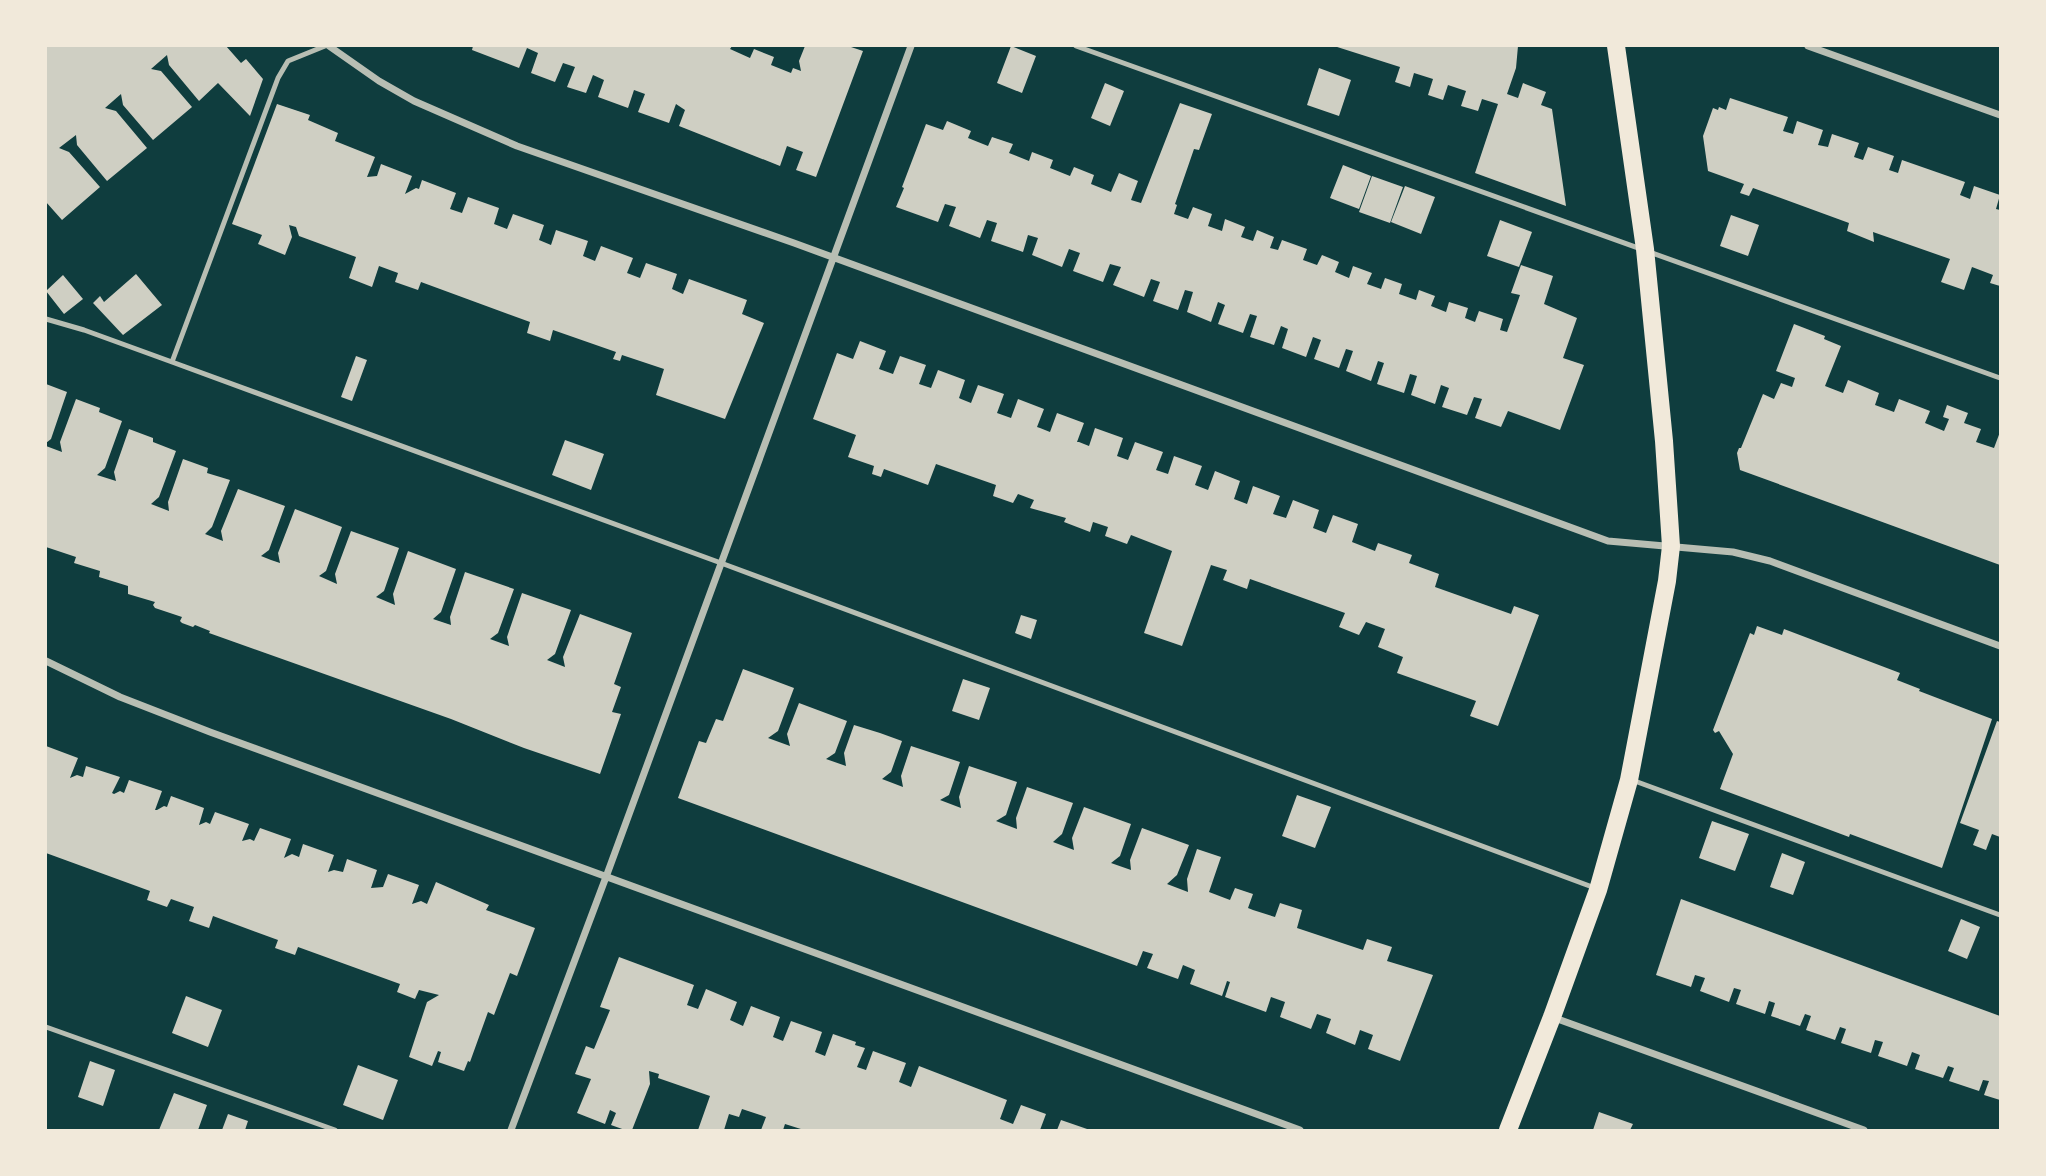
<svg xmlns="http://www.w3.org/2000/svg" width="2046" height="1176" font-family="'Varela Round',sans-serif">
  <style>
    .building { fill: #cfcfc3 }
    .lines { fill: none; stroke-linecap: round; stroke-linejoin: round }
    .service { stroke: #b8beb3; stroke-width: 5 }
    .minor { stroke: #b8beb3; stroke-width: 7 }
    .primary { stroke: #f1e9da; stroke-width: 18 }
  </style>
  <rect width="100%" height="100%" fill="#0f3d3e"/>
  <!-- building -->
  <path class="building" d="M46,46H226L241,63L246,59L263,79L250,116L218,83L199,101L169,65L167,55L151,69L161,71L192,107L153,140L123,105L121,94L105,108L116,111L147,148L107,181L77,145L76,135L59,148L69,152L100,187L62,220L46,202Z
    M473,46H732L730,49L750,58L754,49L774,57L771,65L791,73L793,68L801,71L799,61L805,46H848L863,51L816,177L796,170L803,152L787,146L780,166L679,126L685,110L676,104L669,123L638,112L645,94L634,90L628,108L598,97L604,80L593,75L586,93L567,87L575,67L563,63L555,82L531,73L538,53L527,48L519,68L472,50Z
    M1011,46L1036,56L1022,93L997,83Z
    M1334,46H1518L1516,68L1507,94L1518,98L1523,83L1546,92L1541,105L1552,109L1566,206L1475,173L1498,104L1482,99L1478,111L1461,106L1466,91L1448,85L1443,100L1428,95L1433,79L1414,73L1410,87L1395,82L1400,67Z
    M1319,68L1351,80L1339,116L1307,105Z
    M1105,83L1124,91L1110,126L1091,118Z
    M1730,98L1788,117L1783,131L1793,134L1797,121L1823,130L1818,145L1828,147L1832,134L1859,143L1854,157L1863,160L1868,147L1894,156L1889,170L1898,173L1902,160L1965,182L1960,195L1970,199L1974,186L2000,195L1996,209L2000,210V286L1990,283L1993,275L1972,267L1964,290L1941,282L1950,259L1873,232L1874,242L1847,231L1849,223L1753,188L1749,196L1740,193L1744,184L1708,171L1703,136L1713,108L1718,110L1719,107L1726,110Z
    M1180,103L1212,114L1199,150L1194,149L1175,204L1177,205L1174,214L1188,219L1193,207L1212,214L1208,226L1222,231L1225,219L1245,227L1241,237L1253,241L1257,230L1274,237L1270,248L1278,250L1282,240L1307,249L1303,260L1317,265L1322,255L1339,262L1335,272L1349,278L1353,266L1372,273L1367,284L1381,289L1385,278L1402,284L1399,294L1416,300L1419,290L1435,296L1431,306L1446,312L1449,302L1468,308L1465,318L1475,322L1479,311L1503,319L1500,330L1507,332L1520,295L1511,293L1521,265L1553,276L1544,304L1577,318L1563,358L1584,365L1560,430L1508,411L1501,427L1475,418L1482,399L1474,397L1467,415L1442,407L1449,388L1441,385L1435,404L1411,395L1417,376L1410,374L1404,393L1377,384L1384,363L1378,361L1371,381L1346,371L1353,351L1346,349L1339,368L1314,359L1321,340L1313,337L1306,357L1282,348L1288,329L1281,326L1274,345L1250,337L1257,316L1250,314L1243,333L1218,324L1225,305L1218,302L1211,322L1187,312L1193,292L1185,290L1178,310L1153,301L1160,282L1151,279L1144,297L1113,285L1121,267L1110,264L1103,282L1073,271L1080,253L1069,249L1062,267L1032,255L1038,238L1028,235L1023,252L991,241L997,223L987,220L980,238L949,226L956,207L945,204L938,222L896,207L904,188L902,187L926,124L943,130L947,121L971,131L968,138L988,146L992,137L1013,144L1009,153L1029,161L1032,152L1053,160L1050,168L1070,176L1074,167L1094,175L1091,184L1111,192L1119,173L1138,181L1131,200L1141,203Z
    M277,104L310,115L308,120L338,133L335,141L375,157L367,177L377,176L381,164L412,176L405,194L416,188L419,189L422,180L456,193L450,209L462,213L468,197L499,208L494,224L507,229L513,214L544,225L539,240L551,245L556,230L588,241L583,256L595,261L601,246L633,258L627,273L640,278L646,263L677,274L672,289L683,294L689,279L747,300L742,314L764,323L725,419L656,395L664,369L622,355L620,361L613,359L616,352L553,330L550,341L527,333L530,322L421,282L418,290L395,282L398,273L379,266L372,287L349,278L356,257L299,236L296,227L289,225L292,237L285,255L258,244L262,235L232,224Z
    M1343,165L1371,176L1359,209L1330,198Z
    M1372,176L1403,187L1390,223L1359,212Z
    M1405,186L1435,197L1421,234L1391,222Z
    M1731,215L1759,225L1748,256L1720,246Z
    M1500,220L1532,232L1519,267L1487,256Z
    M136,274L162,305L123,335L93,303L100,296L104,302Z
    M63,275L83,299L64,314L46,291Z
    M1794,324L1825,336L1824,339L1841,346L1825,386L1843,393L1848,380L1879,393L1875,405L1894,412L1899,399L1930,411L1925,423L1944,431L1949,419L1943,417L1947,405L1968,413L1964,423L1981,429L1976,442L1994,448L2000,432V565L1740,470L1737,453L1739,448H1741L1763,394L1774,399L1781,383L1792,387L1795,378L1776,371Z
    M860,341L886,351L879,369L893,374L900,356L926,365L919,384L931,388L938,370L965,380L959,398L961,399L971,403L978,385L1004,394L997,413L1011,418L1018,399L1044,409L1037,427L1040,428L1050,432L1057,413L1084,423L1077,442H1079L1089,446L1095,428L1123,438L1117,456L1128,460L1135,442L1163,452L1156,470L1168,474L1174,456L1202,466L1195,485L1208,490L1215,471L1240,481L1234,499L1247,504L1253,486L1280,496L1273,514L1276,515L1286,518L1293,500L1319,510L1313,528L1326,533L1333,515L1358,524L1352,542L1375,551L1378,543L1412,555L1409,563L1439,574L1435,587L1511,614L1514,606L1539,615L1498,726L1470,716L1476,701L1397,673L1403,657L1378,647L1385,629L1366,622L1359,635L1339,627L1345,613L1250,579L1247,589L1223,580L1227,570L1211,565L1182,646L1144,633L1172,551L1131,535L1127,544L1105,536L1108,527L1093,522L1090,532L1064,522L1066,518L1030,508L1034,500L1018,494L1013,503L993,496L996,485L936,464L928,485L884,469L881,477L872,474L874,466L848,457L856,435L813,419L837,353L853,359Z
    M356,356L367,360L352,401L341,397Z
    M46,384L67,392L51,439L46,443Z
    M76,399L100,408L99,412L122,421L105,468L97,475L116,481L114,472L129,429L153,438V442L176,451L159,497L151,504L169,511L168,502L183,459L208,468L207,473L230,480L212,527L205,534L223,541L221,531L238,489L285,506L269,550L261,556L271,560L280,563L278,553L295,509L342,527L326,571L319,576L337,584L335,574L351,531L399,548L384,591L376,597L395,605L393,594L408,551L456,569L441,612L433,619L451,625L450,617L465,572L514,589L498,633L490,639L509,646L507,637L522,593L571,610L555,654L547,660L565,667L563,657L580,614L632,633L614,684L621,687L612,712L621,714L600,774L524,748L451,719L209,633L210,631L195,625L193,627L182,623L180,621L182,617L155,608L153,605L155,602L128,594V586L99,577L100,571L74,563L76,557L46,547V446L62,452L60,442Z
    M565,440L604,454L591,490L552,475Z
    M1021,615L1037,620L1031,639L1015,633Z
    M1757,626L1782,635L1784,629L1900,673L1897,680L1920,689L1919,691L1992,719L1942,868L1850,834L1849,837L1720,789L1733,754L1719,731L1715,733L1713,730L1750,633L1754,635Z
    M743,669L794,688L778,731L768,738L790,746L787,734L799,703L847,721L835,753L826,759L846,766L844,753L854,725L880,733L902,741L891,772L882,779L903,787L901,776L911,746L960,762L949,795L940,800L961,808L959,797L969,766L1017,782L1006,815L996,821L1017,829L1016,818L1027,787L1073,803L1062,834L1053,842L1074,850L1072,838L1084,807L1131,824L1120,856L1111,863L1131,870L1130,860L1142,828L1189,845L1177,875L1167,884L1188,892L1187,879L1197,849L1221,857L1209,892L1230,900L1235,888L1253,894L1248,908L1253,910L1275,917L1280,903L1302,910L1297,928L1363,950L1367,939L1392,947L1387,961L1433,975L1400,1061L1368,1049L1373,1035L1360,1030L1355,1045L1326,1033L1331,1019L1317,1014L1311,1029L1280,1017L1285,1002L1271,997L1266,1012L1225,997L1230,982L1227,981L1222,996L1190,984L1195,970L1183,965L1178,979L1147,968L1153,954L1143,951L1137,966L678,798L699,741L706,743L716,719L723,721Z
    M963,679L990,688L979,720L952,711Z
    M1997,721L2000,722V837L1992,834L1986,850L1973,845L1979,830L1960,823Z
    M46,746L78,758L70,778L77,775L83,777L86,766L120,777L112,793L114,794L120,791L124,793L129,780L162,791L155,810H157L164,806L167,807L171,796L204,808L199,825L206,822L210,824L215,812L249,824L242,841L250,839L254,841L260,828L291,839L284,858L292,854L299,857L303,844L334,855L328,872L334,870L343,872L347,859L377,870L371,888L383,887L388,874L419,885L412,904L421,901L427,904L436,882L489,905L486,910L535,928L517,976L510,973L494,1015L488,1012L470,1062L468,1061L464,1071L438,1062L441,1052L438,1051L432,1066L409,1057L427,1002L439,995L419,990L415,999L397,992L400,984L298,947L295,955L275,948L278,940L213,916L209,928L189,921L194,907L171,899L167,907L147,900L150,891L46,853Z
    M1297,795L1331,807L1315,848L1282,836Z
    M1712,821L1749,834L1735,871L1699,858Z
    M1782,853L1805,862L1793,895L1770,887Z
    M1681,899L2000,1016V1100L1984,1095L1989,1081L1983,1080L1979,1091L1949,1081L1954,1068L1948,1066L1943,1078L1915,1069L1920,1055L1912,1052L1907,1066L1878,1056L1883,1042L1875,1040L1871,1053L1841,1043L1846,1029L1840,1027L1835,1040L1806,1030L1811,1016L1805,1014L1800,1026L1771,1016L1775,1003L1769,1001L1765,1014L1736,1004L1741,990L1734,988L1729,1002L1700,991L1705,978L1695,975L1691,987L1656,975Z
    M1961,919L1980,927L1967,959L1948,951Z
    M619,957L694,985L687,1005L698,1009L706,989L737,1002L730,1020L743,1026L751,1006L780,1017L773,1037L783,1041L791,1021L822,1032L815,1052L825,1056L833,1034L856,1042L855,1045L865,1048L857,1067L866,1070L873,1051L906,1063L899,1082L911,1087L919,1066L1007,1100L1000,1119L1013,1124L1021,1105L1046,1114L1040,1130H804L785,1124L783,1130H761L766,1117L742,1109L739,1117L729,1114L724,1130H698L710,1096L658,1078L659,1074L649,1071L650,1084L632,1130H625L611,1125L616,1113L610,1110L605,1124L577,1113L591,1079L575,1074L586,1046L594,1049L610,1010L600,1007Z
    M186,996L222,1010L208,1047L172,1033Z
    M90,1061L115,1070L103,1106L78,1097Z
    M358,1065L398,1080L383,1120L343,1105Z
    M174,1093L207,1105L198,1130H159Z
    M1599,1112L1633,1124L1630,1130H1593Z
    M228,1114L248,1121L245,1130H222Z
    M1061,1120L1090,1130H1057Z"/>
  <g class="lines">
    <!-- service -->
    <path class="service" d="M1076,46L2000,378
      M46,319L84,330L172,362L721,563L1595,888
      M172,362L278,78L288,61L325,46
      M1632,780L2000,915
      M46,1027L335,1130"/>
    <!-- minor -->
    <path class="minor" d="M329,46L379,81L414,101L517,146L794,243L1608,541L1733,552L1770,561L2000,646
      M1808,46L2000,115
      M46,661L120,697L210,732L1300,1130
      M1552,1017L1864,1130
      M511,1130L606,877L911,46"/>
    <!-- primary -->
    <path class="primary" d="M1508,1130L1552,1017L1598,890L1629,780L1667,581L1671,546L1664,441L1645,249L1616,46"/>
  </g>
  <!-- border -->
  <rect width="2046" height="1176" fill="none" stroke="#f1e9da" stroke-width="94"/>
</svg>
